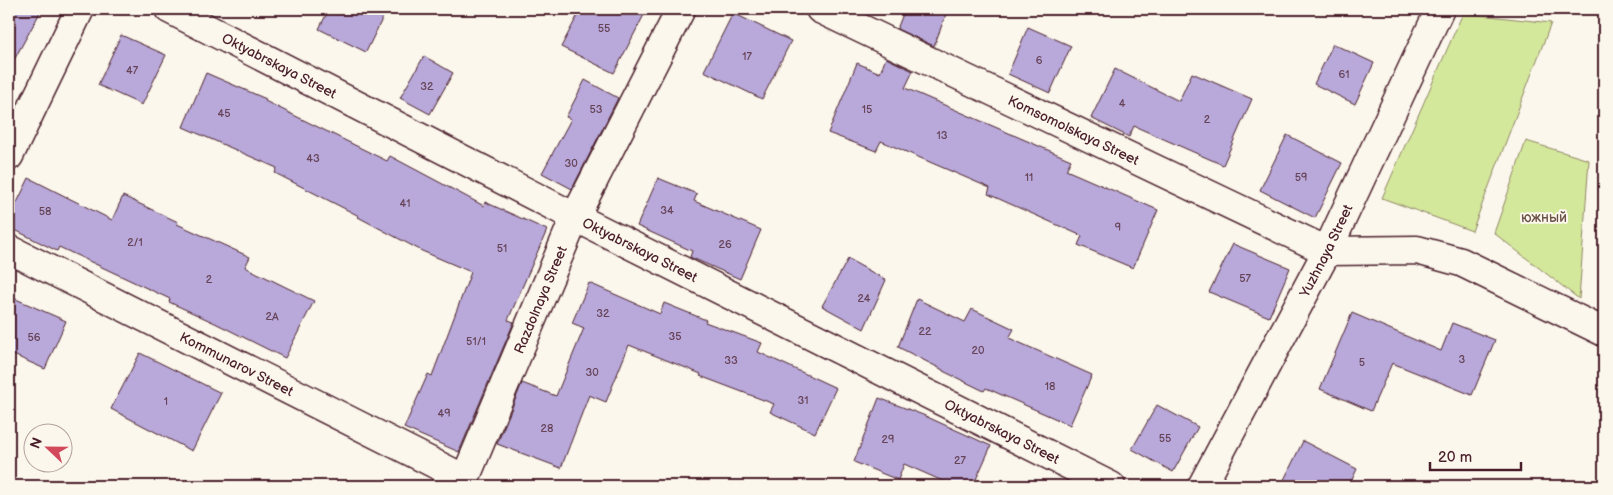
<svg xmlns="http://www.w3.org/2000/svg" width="1613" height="495" font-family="'Balsamiq Sans',sans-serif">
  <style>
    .green { fill: #d4e89c; stroke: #8f8464 }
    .building { fill: #b8a9da; stroke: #4a1f2b }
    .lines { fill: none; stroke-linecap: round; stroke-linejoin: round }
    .minor-casing { stroke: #4a1f2b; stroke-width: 31 }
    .minor { stroke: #fbf7ec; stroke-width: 28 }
    .labels { text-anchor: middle; stroke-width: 4; stroke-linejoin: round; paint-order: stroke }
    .number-label { font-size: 11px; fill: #664257 }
    .street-label { font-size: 14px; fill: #4a1f2b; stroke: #fbf7ec }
    .park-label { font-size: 14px; fill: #6c5147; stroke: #fbf7ec }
  </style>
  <rect width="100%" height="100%" fill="#fbf7ec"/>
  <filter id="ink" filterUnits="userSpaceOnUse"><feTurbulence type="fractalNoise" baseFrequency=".02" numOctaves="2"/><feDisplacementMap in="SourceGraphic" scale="10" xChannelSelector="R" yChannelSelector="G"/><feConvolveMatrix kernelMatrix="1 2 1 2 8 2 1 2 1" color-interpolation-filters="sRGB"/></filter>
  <g filter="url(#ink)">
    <!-- green -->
    <path class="green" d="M1463,13L1551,23L1472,231L1382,198Z
      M1526,141L1589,160L1579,299L1494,233Z"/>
    <!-- building -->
    <path class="building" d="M9,9H42L9,69Z
      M329,9H387L366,52L319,29Z
      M581,9H647L614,73L561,47Z
      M905,9H948L934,46L897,29Z
      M733,13L791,41L762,99L704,71Z
      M1028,27L1071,46L1050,93L1008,74Z
      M121,35L166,55L142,105L98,85Z
      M1333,44L1374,63L1355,104L1314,84Z
      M424,56L453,73L430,114L400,98Z
      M886,58L913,71L905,88L1071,160L1066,170L1158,210L1133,268L1078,245L1082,236L988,194L990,188L881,141L876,151L828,133L857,63L880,73Z
      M1115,69L1179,101L1192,73L1252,99L1223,165L1134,126L1129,137L1091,118Z
      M206,73L266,99L265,101L387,161L390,156L484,206L485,202L547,230L508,320L514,322L459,452L404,428L428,374L432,376L471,272L422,251L358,217L359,216L275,173L277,168L183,127Z
      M585,80L618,98L572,189L542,173L571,119L566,117Z
      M1287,135L1342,163L1315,218L1260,190Z
      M29,178L112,220L123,196L178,222L177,224L250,257L245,267L314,301L285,358L215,323L169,302L170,299L59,247L57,251L9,227V219Z
      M658,178L697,194L694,201L761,230L740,279L690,257L692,251L637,226Z
      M1233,244L1290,268L1269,317L1209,292Z
      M848,259L886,280L864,329L822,306Z
      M589,283L660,314L664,303L706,320L705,322L762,343L758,352L836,388L815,433L770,412L774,404L700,376L701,374L629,345L606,402L589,395L561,468L497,444L522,383L556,396L584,328L572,323Z
      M9,296L66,321L45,369L9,353Z
      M917,299L965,322L972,309L1014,329L1009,338L1092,375L1070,425L986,388L984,391L943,371V370L898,347Z
      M1352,313L1441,351L1452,323L1495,340L1472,395L1392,363L1371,411L1320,389Z
      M140,353L221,393L192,451L111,409Z
      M879,398L923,415L991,446L973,486H954L904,464L898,480L854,462Z
      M1157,405L1198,427L1173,472L1132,449Z
      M1303,441L1357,469L1349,486H1281Z"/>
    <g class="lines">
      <defs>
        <g id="minor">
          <path id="s1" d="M169,9L575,217L1111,486"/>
          <path id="s2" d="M820,9L1327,251L1417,250L1461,262L1604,332"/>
          <path d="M9,156L80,9"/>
          <path id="s3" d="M9,249L465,479"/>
          <path id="s4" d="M462,486L575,217L681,9"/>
          <path id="s5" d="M1202,486L1327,251L1440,9"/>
        </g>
      </defs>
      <!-- minor casing -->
      <use href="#minor" class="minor-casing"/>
      <!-- minor -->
      <use href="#minor" class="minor"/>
    </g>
  </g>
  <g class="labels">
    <!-- number labels -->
    <g class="number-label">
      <text x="604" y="32">55</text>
      <text x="747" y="60">17</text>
      <text x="1039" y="64">6</text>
      <text x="132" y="74">47</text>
      <text x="1344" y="78">61</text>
      <text x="427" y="90">32</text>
      <text x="1122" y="107">4</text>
      <text x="596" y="113">53</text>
      <text x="867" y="113">15</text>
      <text x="224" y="117">45</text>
      <text x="1207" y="123">2</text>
      <text x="942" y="139">13</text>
      <text x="313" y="162">43</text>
      <text x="571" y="167">30</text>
      <text x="1029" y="181">11</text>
      <text x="1301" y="181">59</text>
      <text x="405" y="207">41</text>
      <text x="667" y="214">34</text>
      <text x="45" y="215">58</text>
      <text x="1118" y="231">9</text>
      <text x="135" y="246">2/1</text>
      <text x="725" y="248">26</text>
      <text x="502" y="252">51</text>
      <text x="1245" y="282">57</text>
      <text x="209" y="283">2</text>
      <text x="864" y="302">24</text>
      <text x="603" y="317">32</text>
      <text x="272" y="320">2А</text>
      <text x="925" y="335">22</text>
      <text x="675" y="340">35</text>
      <text x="34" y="341">56</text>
      <text x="476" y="345">51/1</text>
      <text x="978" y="354">20</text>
      <text x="1462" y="363">3</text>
      <text x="731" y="364">33</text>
      <text x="1362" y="366">5</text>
      <text x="592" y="376">30</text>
      <text x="1050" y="390">18</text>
      <text x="803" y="404">31</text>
      <text x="166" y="405">1</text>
      <text x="444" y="417">49</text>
      <text x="547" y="432">28</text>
      <text x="1165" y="442">55</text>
      <text x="888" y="443">29</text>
      <text x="960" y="464">27</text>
    </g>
    <!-- street labels -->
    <g class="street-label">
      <text dy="5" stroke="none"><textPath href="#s1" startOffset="124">Oktyabrskaya Street</textPath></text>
      <text dy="5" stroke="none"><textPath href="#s2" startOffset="281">Komsomolskaya Street</textPath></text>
      <text dy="5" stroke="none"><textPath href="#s1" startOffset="529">Oktyabrskaya Street</textPath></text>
      <text dy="5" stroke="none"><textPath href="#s5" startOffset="266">Yuzhnaya Street</textPath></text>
      <text dy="5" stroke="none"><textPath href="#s4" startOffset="202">Razdolnaya Street</textPath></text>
      <text dy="5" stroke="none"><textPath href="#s3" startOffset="255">Kommunarov Street</textPath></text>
      <text dy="5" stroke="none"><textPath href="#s1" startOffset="934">Oktyabrskaya Street</textPath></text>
    </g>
    <!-- park labels -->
    <g class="park-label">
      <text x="1544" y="222">южный</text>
    </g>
  </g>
  <!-- margin -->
  <rect width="1613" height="495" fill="none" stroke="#fbf7ec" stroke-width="30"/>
  <rect x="15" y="15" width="1583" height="465" fill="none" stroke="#4a1f2b" stroke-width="2" filter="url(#ink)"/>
  <!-- north arrow -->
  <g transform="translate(48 448) rotate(292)"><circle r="24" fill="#fbf7ec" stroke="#b4a19f"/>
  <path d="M0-4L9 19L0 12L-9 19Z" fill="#d1495b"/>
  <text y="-8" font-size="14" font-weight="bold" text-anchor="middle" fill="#4a1f2b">N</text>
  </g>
  <!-- scale -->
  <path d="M1430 462v8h91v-8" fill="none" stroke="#4a1f2b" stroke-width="2.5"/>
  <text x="1438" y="462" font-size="15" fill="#4a1f2b" stroke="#fbf7ec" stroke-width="4" paint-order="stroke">20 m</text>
</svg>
